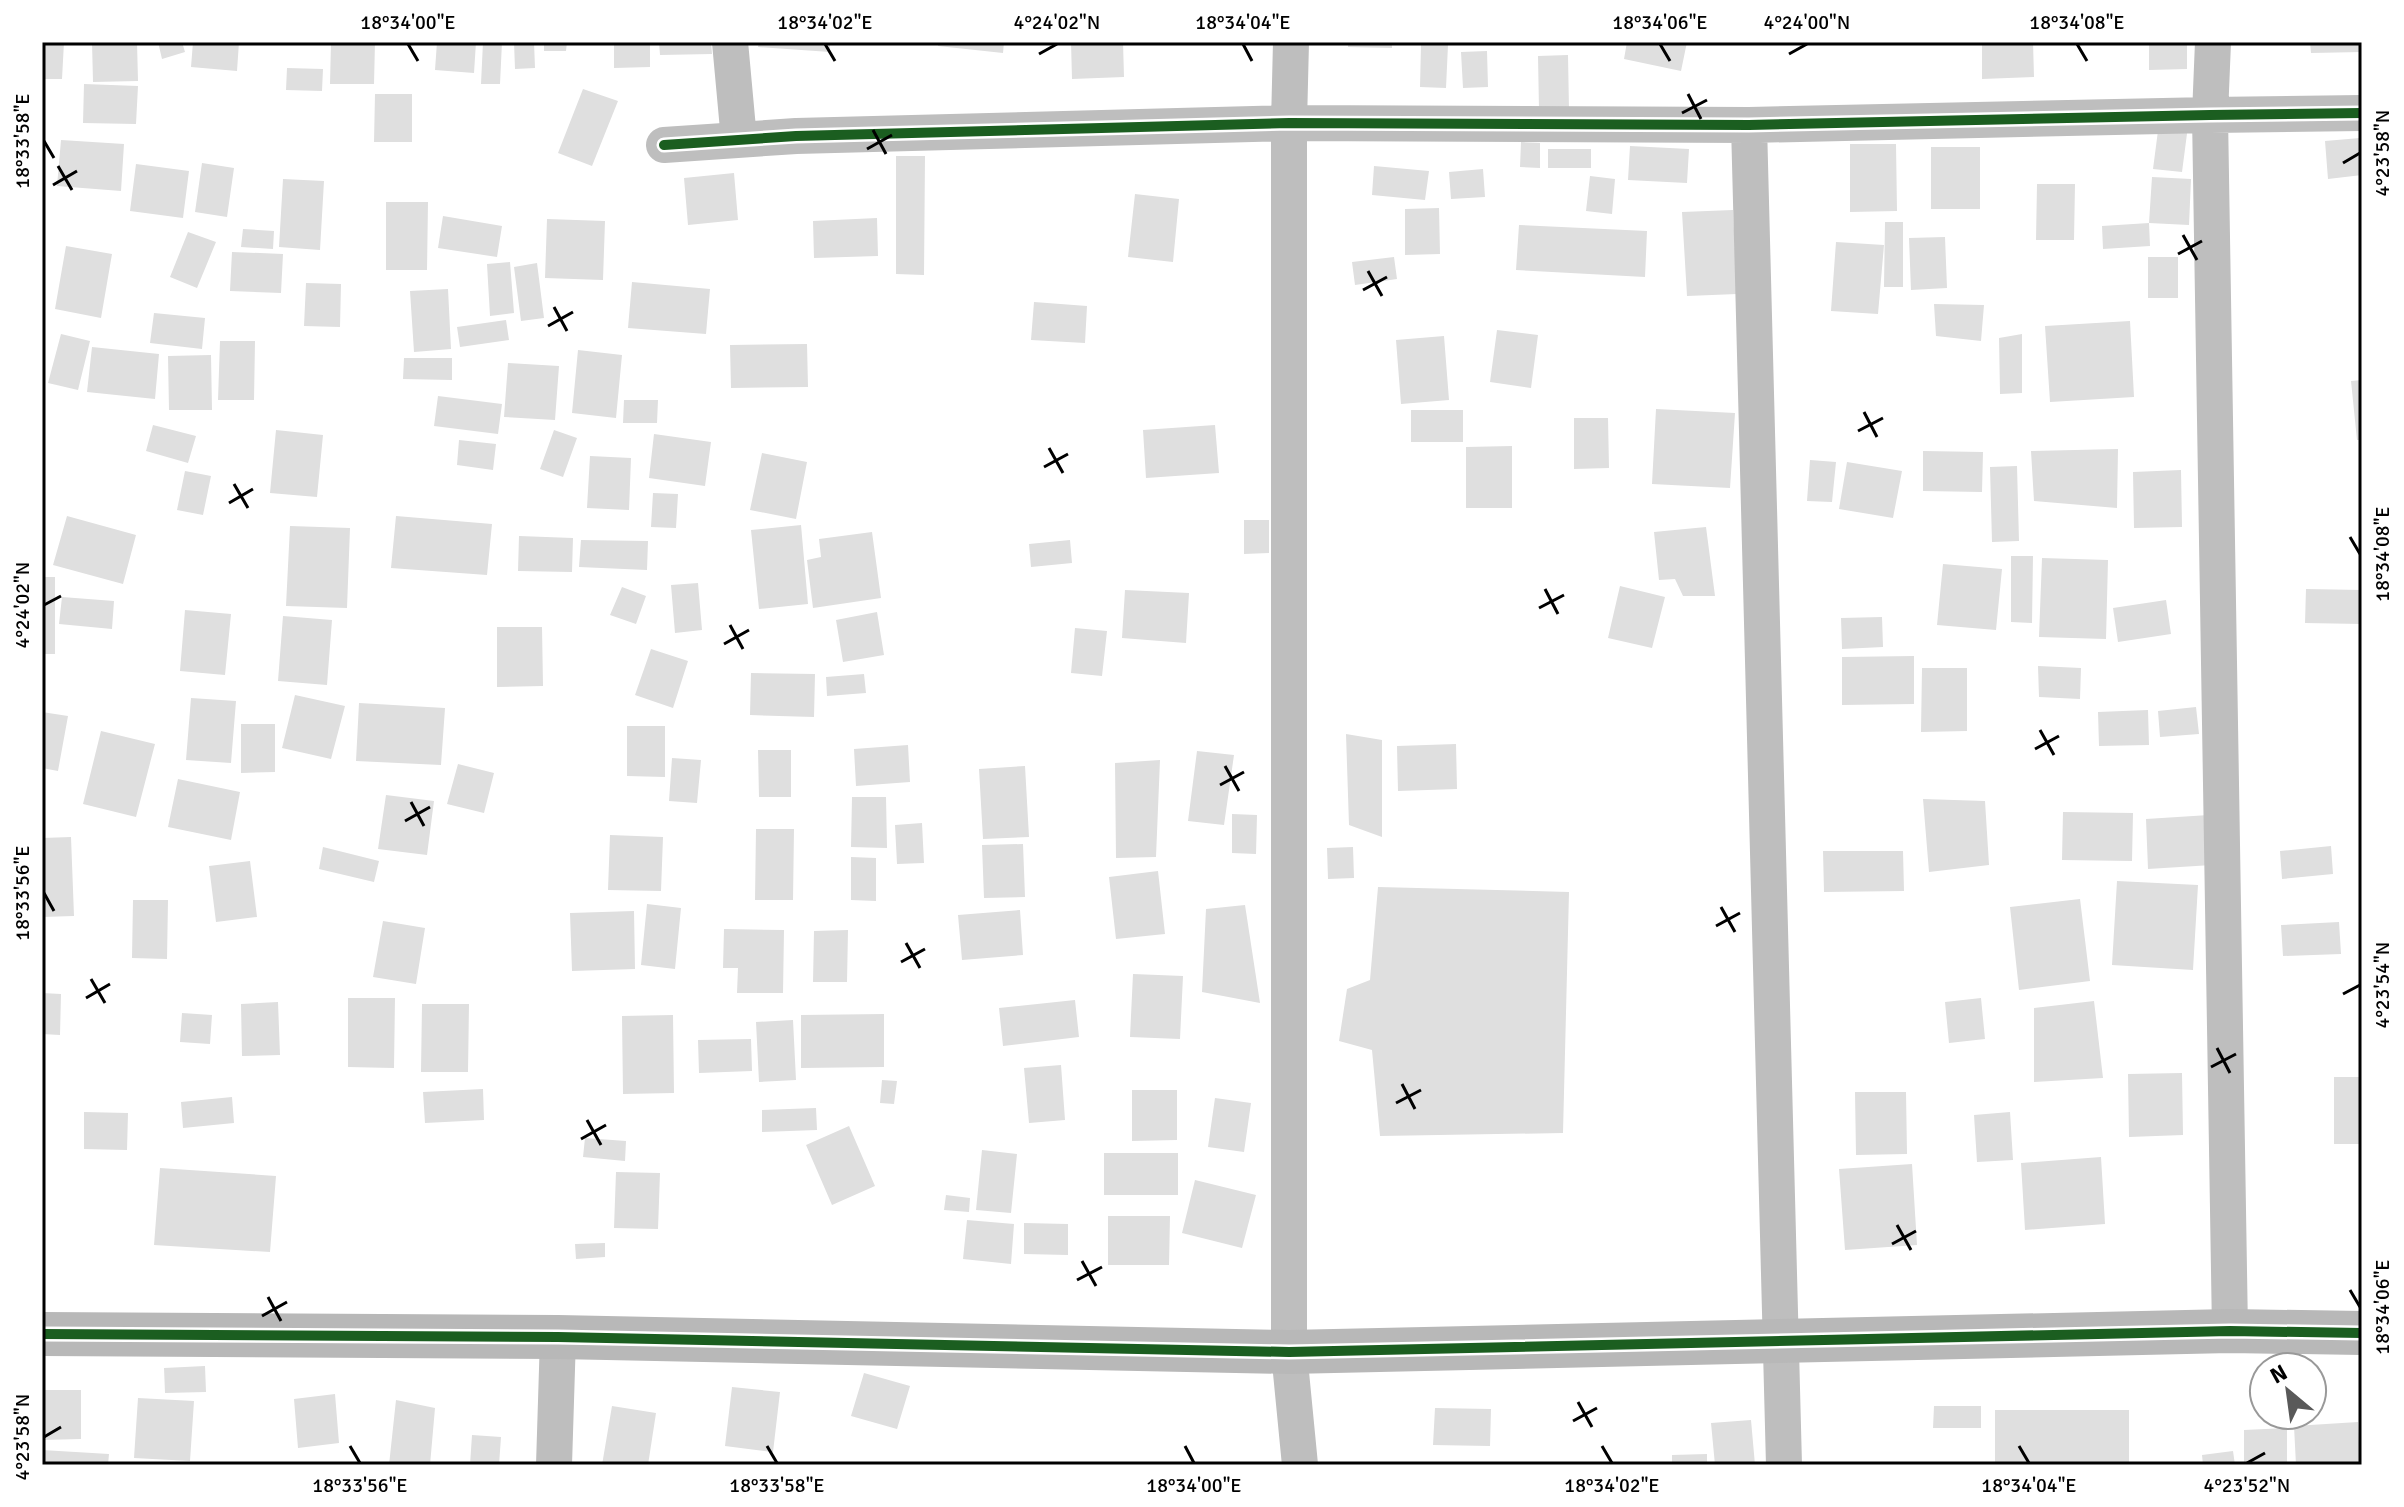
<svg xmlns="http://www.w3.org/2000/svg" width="2404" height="1507" font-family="Signika,sans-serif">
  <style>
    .building { fill: #dfdfdf }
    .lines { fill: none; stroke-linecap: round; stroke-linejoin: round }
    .street { stroke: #bebebe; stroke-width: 36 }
    .secondary { stroke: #b8b8b8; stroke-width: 44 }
    .cycleway-casing { stroke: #fff; stroke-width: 15 }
    .cycleway { stroke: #1b5e20; stroke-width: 10 }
    .ticks { fill: none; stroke: #000; stroke-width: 3 }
    .neatline { fill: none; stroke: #000; stroke-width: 3 }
    .ticks-label { font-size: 20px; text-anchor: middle; fill: #000 }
  </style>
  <rect width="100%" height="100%" fill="#fff"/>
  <!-- building -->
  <path class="building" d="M42,42H64L62,79H42Z
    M92,42H137L138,81L93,82Z
    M158,42H182L185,52L162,59Z
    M193,42H239L237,71L191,67Z
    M331,42H375L374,84H330Z
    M437,42H476L474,73L435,70Z
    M483,42H502L500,84H481Z
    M514,42H534L535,68L515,69Z
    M544,42H567L566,51H544Z
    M614,42H650V67L614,68Z
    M659,42H711L712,54L660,55Z
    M759,42H830V52L758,47Z
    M938,42H1004L1003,53L938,46Z
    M1071,42H1123L1124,77L1072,79Z
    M1348,42H1392V48L1348,47Z
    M1627,42H1687L1681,71L1624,59Z
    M1982,42H2033L2034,77L1982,79Z
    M2149,42H2187V69L2149,70Z
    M2310,42H2362V52L2311,53Z
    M1421,45H1448L1446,88L1420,87Z
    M1487,51L1488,87L1463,88L1461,52Z
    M1568,55L1569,110H1539L1538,56Z
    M287,68L323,69L322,91L286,90Z
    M84,84L138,86L136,124L83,123Z
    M583,89L618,101L592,166L558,153Z
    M375,94H412V142H374Z
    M2159,123L2188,126L2182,172L2153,169Z
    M2360,138L2362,175L2328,179L2325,141Z
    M61,140L124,144L121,191L57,186Z
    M1521,142L1540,143V168L1520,167Z
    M1850,144H1896L1897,211L1850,212Z
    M1630,146L1689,149L1687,183L1628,180Z
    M1931,147H1980V209H1931Z
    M1548,149H1591V168H1548Z
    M896,156H925L924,275L896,274Z
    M202,163L234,168L227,217L195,212Z
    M136,164L189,171L183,218L130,211Z
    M1374,166L1429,171L1425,200L1372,195Z
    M1483,169L1485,197L1451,199L1449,172Z
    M734,173L738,220L688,225L684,178Z
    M1590,176L1615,179L1612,214L1586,211Z
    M2152,177L2191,179L2189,225L2149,223L2150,246L2103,249L2102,226L2149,223Z
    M283,179L324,181L320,250L279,247Z
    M2037,184H2075L2074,240H2036Z
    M1135,194L1179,199L1173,262L1128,257Z
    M386,202H428L427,270H386Z
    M1439,208L1440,254L1405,255V209Z
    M1733,210L1737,294L1687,296L1682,212Z
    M443,216L502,226L497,257L438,248Z
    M877,218L878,256L814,258L813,221Z
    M547,219L605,221L603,280L545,278Z
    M1885,222H1903V287H1884Z
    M1519,225L1647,231L1645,277L1516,270Z
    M243,229L274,231L273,249L241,247Z
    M188,232L216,242L197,288L170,277Z
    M1945,237L1947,288L1911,290L1909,238Z
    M1836,242L1884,245L1878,314L1831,311Z
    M66,246L112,254L101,318L55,309Z
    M232,252L283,254L281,293L230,291Z
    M1394,257L1397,279L1355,285L1352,262Z
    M2148,257H2178V298H2148Z
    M510,262L514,313L490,316L487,264Z
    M537,263L544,318L521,321L514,267Z
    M632,282L710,289L706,334L628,328Z
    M306,283L341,284L340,327L304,326Z
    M448,289L451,349L414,352L410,291Z
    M1034,302L1087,306L1085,343L1031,340Z
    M1934,304L1984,305L1981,341L1936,336Z
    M154,313L205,318L202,349L150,343Z
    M506,320L509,340L460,347L457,327Z
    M2130,321L2134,397L2050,402L2045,326Z
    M1497,330L1538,335L1531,388L1490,382Z
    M61,334L90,341L78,390L48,383Z
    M2022,334V393L2000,394L1999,338Z
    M1444,336L1449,400L1401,404L1396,340Z
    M220,341H255L254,400H218Z
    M807,344L808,387L731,388L730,345Z
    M92,347L159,354L155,399L87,392Z
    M578,350L622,355L616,418L572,413Z
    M211,355L212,410H169L168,356Z
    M404,358H452V380L403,379Z
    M508,363L559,366L555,420L504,417Z
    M2362,380V440H2357L2351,381Z
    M438,396L502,404L498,434L434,426Z
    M624,400H658L657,423H623Z
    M1656,409L1735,413L1730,488L1652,484Z
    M1411,410H1463V442H1411Z
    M1574,418H1608L1609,468L1574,469Z
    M153,425L196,436L188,463L146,451Z
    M1215,425L1219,473L1146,478L1143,430Z
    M276,430L323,435L317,497L270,493Z
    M554,430L577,438L563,477L540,469Z
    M654,434L711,442L705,486L649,478Z
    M459,440L496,444L493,470L457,465Z
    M1512,446V508H1466V447Z
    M2118,449L2117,508L2034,501L2031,451Z
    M1923,451L1983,452L1982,492L1923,491Z
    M762,453L807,462L796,519L750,510Z
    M590,456L631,458L629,510L587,508Z
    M1810,460L1836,462L1832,502L1807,501Z
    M1847,462L1902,471L1893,518L1839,509Z
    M2017,466L2019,541L1992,542L1990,467Z
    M2181,470L2182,527L2134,528L2133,472Z
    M185,471L211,476L203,515L177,510Z
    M653,493L678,494L676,528L651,527Z
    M67,516L136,535L123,584L53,565Z
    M396,516L492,524L487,575L391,568Z
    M1244,520H1269V553L1244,554Z
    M801,525L808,604L759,609L751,530Z
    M290,526L350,528L347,608L286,606Z
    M1706,527L1715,596H1683L1675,579L1659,580L1654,532Z
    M872,532L881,598L813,608L807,560L821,557L819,539Z
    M519,536L573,538L572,572L518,571Z
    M581,540L648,541L647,570L579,567Z
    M1070,540L1072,563L1031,567L1029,544Z
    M2011,556H2033L2032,623L2011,622Z
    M2042,558L2108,560L2106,639L2039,637Z
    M1943,564L2002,569L1996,630L1937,625Z
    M42,577H55V654H42Z
    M698,583L702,630L675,633L671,585Z
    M1620,586L1665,597L1652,648L1608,638Z
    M622,587L646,596L636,624L610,615Z
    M2306,589L2362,590V624L2305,623Z
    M1125,590L1189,593L1186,643L1122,638Z
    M62,597L114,601L112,629L59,624Z
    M2166,600L2171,634L2118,642L2113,608Z
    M185,610L231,614L225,675L180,671Z
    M877,612L884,655L843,662L836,620Z
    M283,616L332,620L327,685L278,681Z
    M1882,617L1883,647L1842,649L1841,618Z
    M497,627H542L543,686L497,687Z
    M1075,628L1107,631L1102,676L1071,673Z
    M651,649L688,661L673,708L635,695Z
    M1914,656V704L1842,705V657Z
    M2038,666L2081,668L2080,699L2039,697Z
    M1922,668H1967V731L1921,732Z
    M751,673L815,674L814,717L750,715Z
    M864,674L866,693L827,696L826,677Z
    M295,695L345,706L331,759L282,748Z
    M191,698L236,701L231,763L186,760Z
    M359,703L445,708L441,765L356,761Z
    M2196,707L2199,734L2160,737L2158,711Z
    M2148,710L2149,745L2099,746L2098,712Z
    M42,712L68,716L58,771L42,768Z
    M241,724H275V772L241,773Z
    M627,726H665V777L627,776Z
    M101,731L155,744L136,817L83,804Z
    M1346,734L1382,740V837L1349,825Z
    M1456,744L1457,789L1398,791L1397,746Z
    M908,745L910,782L856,786L854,749Z
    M758,750H791V797H759Z
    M1197,751L1234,755L1224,825L1188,821Z
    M672,758L701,760L697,803L669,801Z
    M1160,760L1156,857L1116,858L1115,763Z
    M458,764L494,773L484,813L447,804Z
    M1025,766L1029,837L983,839L979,769Z
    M178,779L240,792L231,840L168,827Z
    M386,795L434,801L427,855L378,849Z
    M852,797H886L887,848L851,847Z
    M1923,799L1985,801L1989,865L1929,872Z
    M2063,812L2133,813L2132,861L2062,860Z
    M1232,814L1257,815L1256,854L1232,853Z
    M2209,815L2212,865L2148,869L2146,819Z
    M922,823L924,863L897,864L895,825Z
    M756,829H794L793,900H755Z
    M610,835L663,837L661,891L608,890Z
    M71,837L74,916L42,917V838Z
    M1023,844L1025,897L984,898L982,845Z
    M2331,846L2333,874L2282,879L2280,851Z
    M323,847L379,861L374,882L319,869Z
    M1353,847L1354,878L1328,879L1327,848Z
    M1823,851H1903L1904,891L1824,892Z
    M851,857L876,858V901L851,900Z
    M250,861L257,917L216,922L209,866Z
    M1158,871L1165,934L1116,939L1109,877Z
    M2117,881L2198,885L2193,970L2112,965Z
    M1378,887L1569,892L1563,1133L1380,1136L1372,1050L1339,1041L1347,989L1370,980Z
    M2080,899L2090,981L2019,990L2010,907Z
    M133,900H168L167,959L132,958Z
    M647,904L681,908L675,969L641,965Z
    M1245,905L1260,1003L1202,992L1206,909Z
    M1020,910L1023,955L962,960L958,915Z
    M634,911L635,969L572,971L570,913Z
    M383,921L425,928L416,984L373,977Z
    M2339,922L2341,954L2283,956L2281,925Z
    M724,929L784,930L783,993H737L738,968H723Z
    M848,930L847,982H813L814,931Z
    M1133,974L1183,976L1180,1039L1130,1037Z
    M42,993L61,994L60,1035L42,1034Z
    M348,998H395L394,1068L348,1067Z
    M1981,998L1985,1039L1949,1043L1945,1002Z
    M1075,1000L1079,1037L1003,1046L999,1008Z
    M2094,1001L2103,1078L2034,1082V1008Z
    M278,1002L280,1055L242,1056L241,1004Z
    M422,1004H469L468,1072H421Z
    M182,1013L212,1015L210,1044L180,1042Z
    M884,1014V1067L801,1068V1015Z
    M673,1015L674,1093L623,1094L622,1016Z
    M793,1020L796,1080L759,1082L756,1022Z
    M751,1039L752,1071L699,1073L698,1040Z
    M1061,1065L1065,1120L1029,1123L1024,1068Z
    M2182,1073L2183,1135L2129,1137L2128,1074Z
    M2334,1077H2362V1144H2334Z
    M882,1080L897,1081L894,1104L880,1103Z
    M483,1089L484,1120L425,1123L423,1092Z
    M1132,1090H1177V1140L1132,1141Z
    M1855,1092H1906L1907,1154L1856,1155Z
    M232,1097L234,1123L183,1128L181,1102Z
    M1215,1098L1251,1103L1244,1152L1208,1147Z
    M816,1108L817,1130L762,1132V1110Z
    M84,1112L128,1113L127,1150L84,1149Z
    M2010,1112L2013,1160L1977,1162L1974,1115Z
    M849,1126L875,1186L832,1205L806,1145Z
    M585,1138L626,1141L625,1161L583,1157Z
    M982,1150L1017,1154L1011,1213L976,1210Z
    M1104,1153H1178V1195H1104Z
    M2101,1157L2105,1224L2025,1230L2021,1163Z
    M1912,1164L1917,1245L1845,1250L1839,1169Z
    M160,1168L276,1176L270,1252L154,1245Z
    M616,1172L660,1173L658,1229L614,1228Z
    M1195,1180L1256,1195L1242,1248L1182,1233Z
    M946,1195L970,1198L969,1212L944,1210Z
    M1108,1216H1170L1169,1265H1108Z
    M967,1220L1014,1224L1011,1264L963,1259Z
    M1024,1223L1068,1224V1255L1024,1254Z
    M605,1243V1257L576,1259L575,1244Z
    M205,1366L206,1392L165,1393L164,1368Z
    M864,1373L910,1386L897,1429L851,1416Z
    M732,1387L780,1392L773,1452L725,1446Z
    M42,1390H81V1439L42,1440Z
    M335,1394L339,1443L298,1448L294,1399Z
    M138,1398L194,1401L190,1461L134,1458Z
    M396,1400L435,1408L430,1465H389Z
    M612,1406L656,1413L648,1465H602Z
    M1934,1406H1981V1428H1933Z
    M1435,1408L1491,1409L1490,1446L1433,1445Z
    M1995,1410H2129V1465H1995Z
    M1751,1420L1755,1465H1715L1711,1423Z
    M2358,1422L2360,1465H2296L2294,1426Z
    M2287,1428V1465H2244V1430Z
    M472,1435L501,1437L499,1465H470Z
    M42,1450L109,1454L108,1465H42Z
    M2233,1451L2235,1465H2203L2202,1455Z
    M1707,1454V1465H1672V1455Z"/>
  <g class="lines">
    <!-- street -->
    <path class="street" d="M730,42L739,140
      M1291,42L1289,123V1352L1300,1465
      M2213,42L2210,115L2230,1331
      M1749,125L1784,1465
      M664,145L796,136L1289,123L1749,125L2210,115L2362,113
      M554,1465L558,1337"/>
    <!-- secondary -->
    <path class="secondary" d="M42,1334L558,1337L1289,1352L2230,1331L2362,1333"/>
    <defs>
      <path id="cycleway" d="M664,145L796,136L1289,123L1749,125L2210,115L2362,113
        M42,1334L558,1337L1289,1352L2230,1331L2362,1333"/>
    </defs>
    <!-- cycleway casing -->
    <use href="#cycleway" class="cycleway-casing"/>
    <!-- cycleway -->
    <use href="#cycleway" class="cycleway"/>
  </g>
  <!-- ticks -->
  <path class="ticks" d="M408,44L418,61M825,44L835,61M1243,44L1252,61M1660,44L1670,61M2077,44L2087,61M1039,54L1057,44M1789,54L1807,44M1688,94L1701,119M1682,113L1707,100M873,130L886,154M44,141L54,158M867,149L892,135M2343,163L2360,153M58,166L72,190M53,185L77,171M2183,235L2197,260M2178,254L2202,241M1368,271L1382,296M1363,290L1387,277M554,307L567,331M548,326L573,312M1864,412L1877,437M1858,431L1883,418M1049,448L1063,473M1044,467L1068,454M234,484L248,508M229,503L253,489M2350,537L2360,554M1545,589L1558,614M44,605L61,596M1539,608L1564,595M730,625L743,649M724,644L749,630M2040,730L2054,755M2035,749L2059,736M1225,766L1239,791M1220,785L1244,772M411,802L424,826M405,821L430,807M44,893L54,911M1721,907L1735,932M1716,926L1740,913M906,943L920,968M901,962L925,949M91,979L105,1003M2343,994L2360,985M86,998L110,984M2217,1048L2230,1073M2211,1067L2236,1054M1402,1084L1415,1109M1396,1103L1421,1090M587,1120L601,1145M581,1139L606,1125M1897,1225L1911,1250M1892,1244L1916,1231M1082,1261L1096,1286M1077,1280L1102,1267M2350,1290L2360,1307M268,1297L281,1321M262,1316L287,1302M1578,1402L1592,1427M1573,1421L1597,1408M44,1437L61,1427M350,1446L360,1463M767,1446L777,1463M1185,1446L1194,1463M1602,1446L1612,1463M2019,1446L2029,1463M2247,1463L2265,1453"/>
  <!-- border -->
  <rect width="2404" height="1507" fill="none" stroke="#ffffff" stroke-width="88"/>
  <!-- north arrow -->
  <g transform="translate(2288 1391) rotate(331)"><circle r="38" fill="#ffffff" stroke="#999999" stroke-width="2"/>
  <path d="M0-6L14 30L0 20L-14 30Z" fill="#595959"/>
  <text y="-12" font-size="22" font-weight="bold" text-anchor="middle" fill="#000000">N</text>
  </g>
  <rect x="44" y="44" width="2316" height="1419" class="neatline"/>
  <g class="ticks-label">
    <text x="408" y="29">18°34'00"E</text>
    <text x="825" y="29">18°34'02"E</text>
    <text x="1057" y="29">4°24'02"N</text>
    <text x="1243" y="29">18°34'04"E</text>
    <text x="1660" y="29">18°34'06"E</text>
    <text x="1807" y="29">4°24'00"N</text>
    <text x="2077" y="29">18°34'08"E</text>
    <text transform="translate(22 141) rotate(-90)" y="7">18°33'58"E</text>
    <text transform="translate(2382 153) rotate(-90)" y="7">4°23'58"N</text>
    <text transform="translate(2382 554) rotate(-90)" y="7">18°34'08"E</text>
    <text transform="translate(22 605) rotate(-90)" y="7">4°24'02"N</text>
    <text transform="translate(22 893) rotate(-90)" y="7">18°33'56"E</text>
    <text transform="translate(2382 985) rotate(-90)" y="7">4°23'54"N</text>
    <text transform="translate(2382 1307) rotate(-90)" y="7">18°34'06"E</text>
    <text transform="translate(22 1437) rotate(-90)" y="7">4°23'58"N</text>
    <text x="360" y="1492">18°33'56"E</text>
    <text x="777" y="1492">18°33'58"E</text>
    <text x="1194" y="1492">18°34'00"E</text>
    <text x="1612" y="1492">18°34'02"E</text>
    <text x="2029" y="1492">18°34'04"E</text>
    <text x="2247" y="1492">4°23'52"N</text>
  </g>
</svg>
